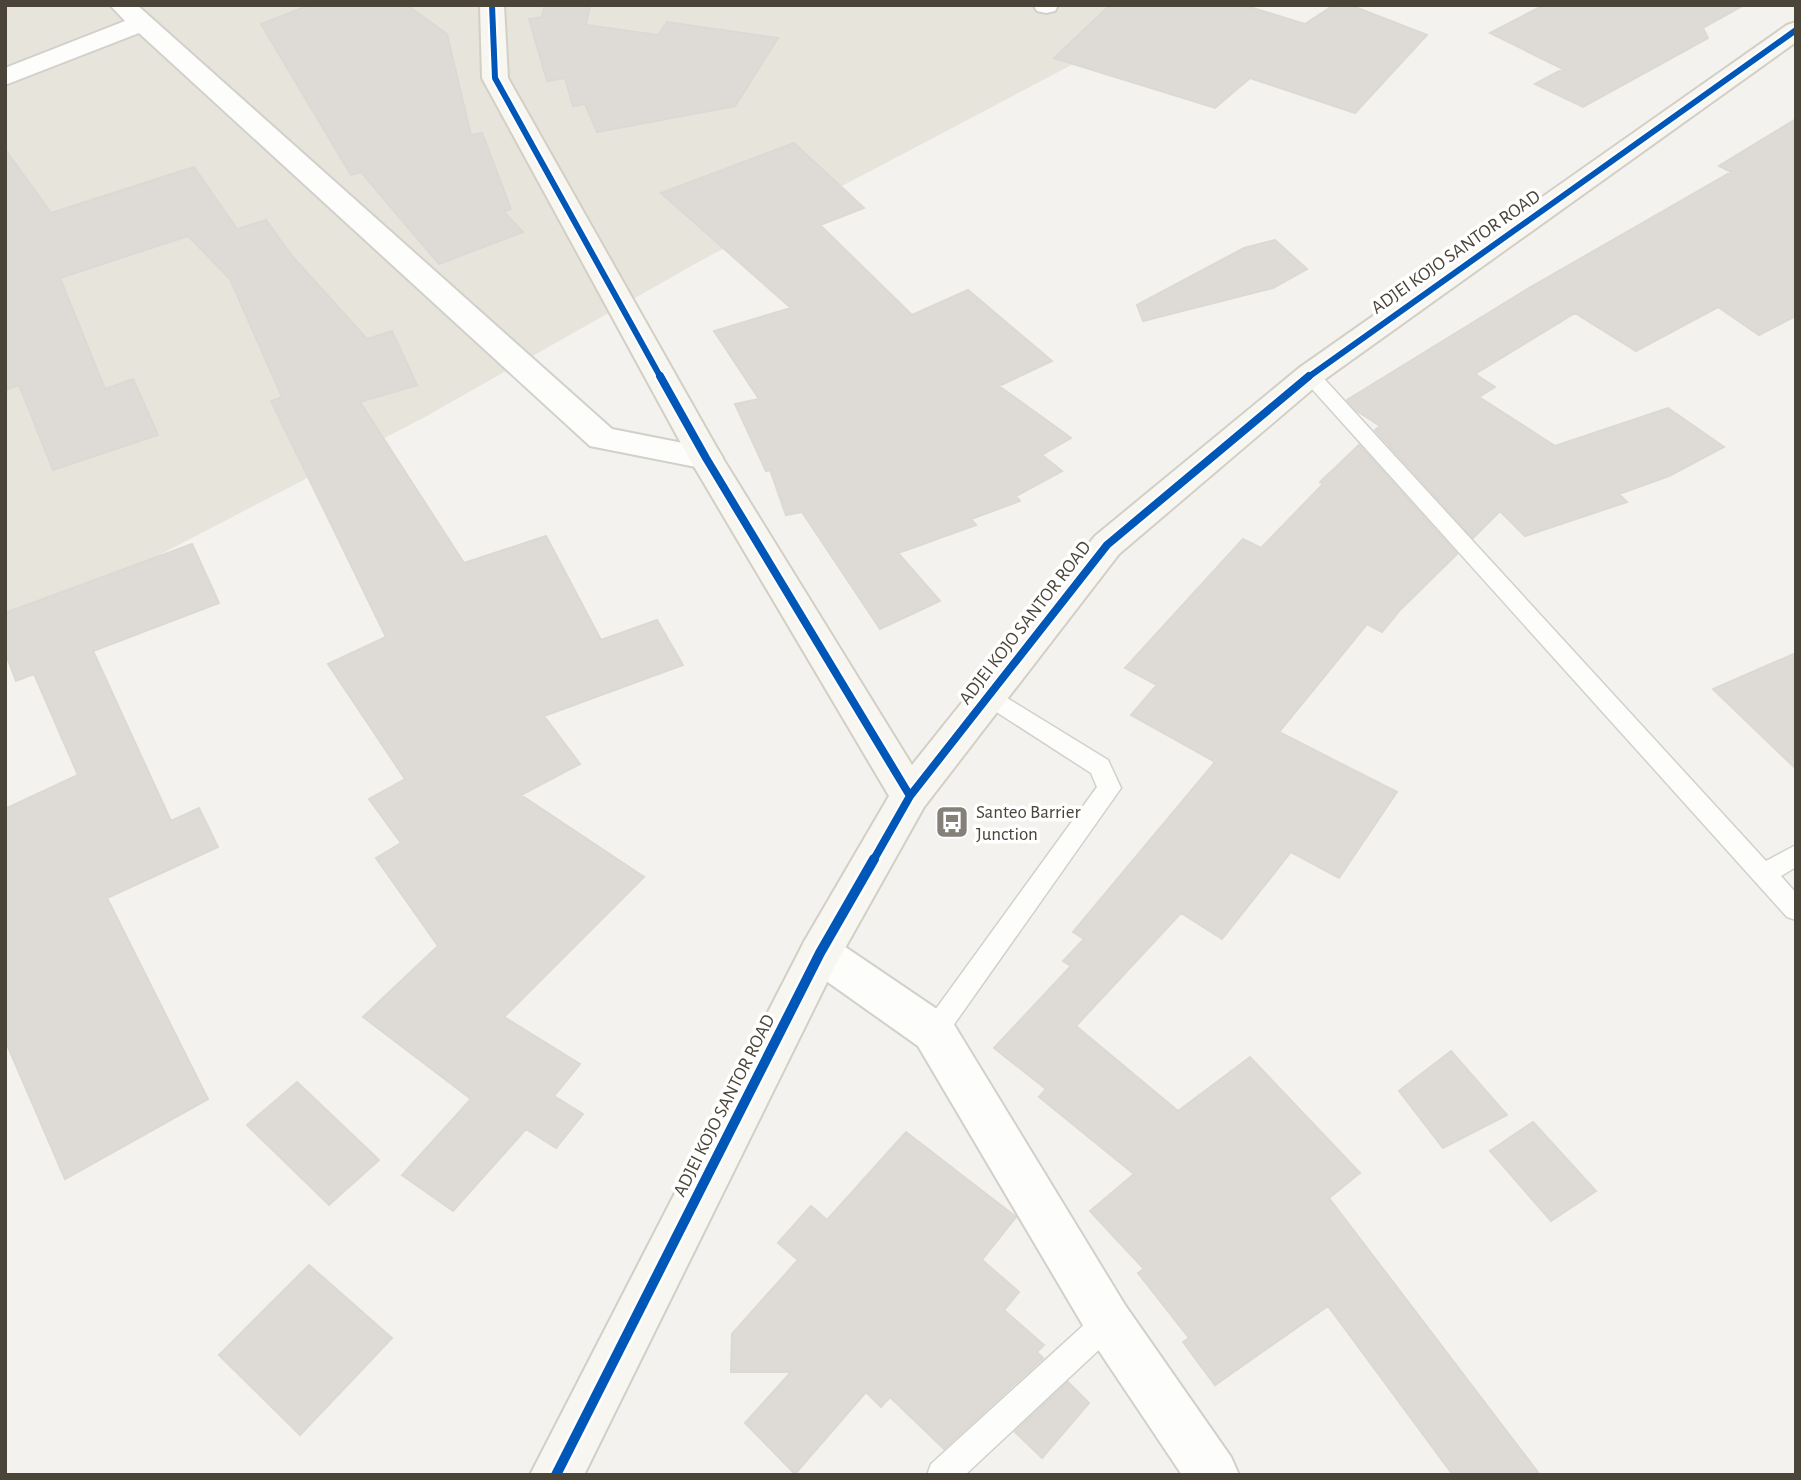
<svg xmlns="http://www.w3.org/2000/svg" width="1801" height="1480" font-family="'Alegreya Sans',sans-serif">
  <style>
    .residential { fill: #e7e4dc }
    .building { fill: #dedbd6; stroke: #dcd9d4; stroke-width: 2 }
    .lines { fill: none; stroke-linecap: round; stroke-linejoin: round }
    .lane-casing { stroke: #d2d0cb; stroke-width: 3 }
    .street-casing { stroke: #d2d0cb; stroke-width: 4 }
    .secondary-casing { stroke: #d3cfc5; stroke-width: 4 }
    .lane { fill: #fdfdfc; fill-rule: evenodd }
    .street { fill: #fdfdfc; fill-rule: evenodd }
    .secondary { fill: #f7f6f1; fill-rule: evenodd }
    .cycleway-far2-casing { stroke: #fff; stroke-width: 10 }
    .cycleway-far1-casing { stroke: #fff; stroke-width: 12 }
    .cycleway-casing { stroke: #fff; stroke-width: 15 }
    .cycleway-far2 { stroke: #0057b8; stroke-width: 6 }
    .cycleway-far1 { stroke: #0057b8; stroke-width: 8 }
    .cycleway { stroke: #0057b8; stroke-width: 10 }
    .labels { text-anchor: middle; stroke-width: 7; stroke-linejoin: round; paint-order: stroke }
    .street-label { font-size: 19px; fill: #4b4439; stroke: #fff }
    .poi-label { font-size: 19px; fill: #4b4439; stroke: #fff; text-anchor: start }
  </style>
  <rect width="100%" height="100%" fill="#f4f2ee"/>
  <!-- residential -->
  <path class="residential" d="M5,5H1185L702,260L425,417L84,594L5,644Z"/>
  <!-- building -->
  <path class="building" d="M310,5H407L447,34L471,135L482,133L511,209L504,212L523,232L439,264L361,172L351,175L261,24Z
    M545,5H590L586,25L658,35L667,22L778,38L735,106L597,132L585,104L573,106L565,78L547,81L529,19L542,17Z
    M1110,5H1243L1305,24L1334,5H1350L1427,35L1355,113L1250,78L1215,108L1054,58Z
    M1544,5H1744L1703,28L1708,38L1583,107L1535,84L1563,69L1490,33Z
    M1796,119V316L1759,335L1718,307L1636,351L1575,313L1475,374L1495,387L1479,397L1555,446L1668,408L1724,447L1669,476L1619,494L1627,502L1525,536L1500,511L1473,538L1375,430L1380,426L1357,411L1347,400L1524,291L1731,172L1719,166Z
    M794,143L864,208L820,225L912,315L968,290L1052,361L999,386L1071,438L1042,455L1062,471L1016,496L1020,501L971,519L976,525L898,553L940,601L880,629L802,512L786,515L770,470L766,471L735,404L759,399L714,331L791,308L661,193Z
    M5,149L51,213L194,167L237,229L266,220L292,256L367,339L392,331L417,385L360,402L464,563L546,536L601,640L657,620L683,665L544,716L580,764L521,795L644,877L504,1017L580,1064L554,1096L583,1114L556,1148L526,1129L453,1211L402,1175L471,1099L363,1017L438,946L376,858L401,843L369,799L405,779L328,664L386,637L271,401L282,397L230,279L188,236L60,278L105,389L133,379L158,435L53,470L19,385L5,390Z
    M1275,240L1307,269L1273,288L1143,321L1137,305L1244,248Z
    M1359,445L1457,554L1400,610L1382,632L1367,624L1279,732L1397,792L1339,878L1291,852L1222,939L1181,913L1076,1026L1178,1111L1250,1057L1360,1173L1329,1198L1540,1475H1453L1328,1306L1215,1385L1183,1342L1189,1338L1138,1273L1144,1269L1090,1211L1134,1174L1039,1097L1046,1089L994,1048L1071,966L1063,961L1084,939L1073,932L1215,762L1131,715L1157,685L1125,668L1243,539L1261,548L1323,484L1320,482Z
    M192,544L219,603L93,651L171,821L199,808L218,847L107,898L208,1099L65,1179L5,1040V809L78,775L34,674L16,681L5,652V613Z
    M1796,653V769L1713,689Z
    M1451,1051L1507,1115L1443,1148L1399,1091Z
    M297,1082L379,1160L329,1205L247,1125Z
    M1533,1122L1596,1191L1551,1221L1490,1151Z
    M906,1132L1016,1217L982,1260L1019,1292L1004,1310L1044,1345L1037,1352L1043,1358L944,1449L890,1397L881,1407L866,1392L795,1474L745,1423L791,1372H731L732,1334L798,1260L778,1243L811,1206L827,1220Z
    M309,1265L392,1338L300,1435L219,1355Z
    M1068,1382L1089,1403L1042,1458L1015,1432Z"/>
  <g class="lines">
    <defs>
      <path id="lane" d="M1310,369L1317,371L1766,861L1796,845V867L1781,876L1796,893V920L1787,917L1303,379L1301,375L1303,371Z
        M989,687L1108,760L1121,788L943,1040L934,1044L925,1040L921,1032L925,1024L1097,787L1091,773L981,702L978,696L981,690Z
        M1108,1307L1118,1312L1123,1322L1118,1332L965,1475H927L931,1464L1098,1312Z"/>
      <path id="street" d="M110,5H137L612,429L718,450L723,458L718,466L706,469L590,446L139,33L5,85V68L125,21Z
        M1058,5L1055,11L1046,13L1037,11L1034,6Z
        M820,935L835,940L950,1018L1125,1305L1231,1457L1239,1475H1182L1091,1339L918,1046L805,966L799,953L805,940Z"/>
      <path id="secondary" d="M480,5H504L508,78L722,457L912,765L1095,536L1299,368L1787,25L1796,22V42L1321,382L1119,554L924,807L835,966L584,1475H530L805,940L889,796L689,458L482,78Z"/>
    </defs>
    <!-- lane casing -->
    <use href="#lane" class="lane-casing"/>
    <!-- street casing -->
    <use href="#street" class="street-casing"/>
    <!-- secondary casing -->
    <use href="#secondary" class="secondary-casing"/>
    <!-- lane -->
    <use href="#lane" class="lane"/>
    <!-- street -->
    <use href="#street" class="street"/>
    <!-- secondary -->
    <use href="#secondary" class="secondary"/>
    <defs>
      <path id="cycleway-far2" d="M492,5L495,78L661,378
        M1307,378L1796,30"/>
      <path id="cycleway-far1" d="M660,376L706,458L910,796
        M873,861L910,796L1107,545L1309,376"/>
      <path id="cycleway" d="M556,1475L820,953L874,859"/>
    </defs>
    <!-- cycleway-far2 casing -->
    <use href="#cycleway-far2" class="cycleway-far2-casing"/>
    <!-- cycleway-far1 casing -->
    <use href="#cycleway-far1" class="cycleway-far1-casing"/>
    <!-- cycleway casing -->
    <use href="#cycleway" class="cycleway-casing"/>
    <!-- cycleway-far2 -->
    <use href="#cycleway-far2" class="cycleway-far2"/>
    <!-- cycleway-far1 -->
    <use href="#cycleway-far1" class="cycleway-far1"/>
    <!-- cycleway -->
    <use href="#cycleway" class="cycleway"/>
  </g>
  <!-- icons -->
  <defs>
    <symbol id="bus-square" viewBox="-11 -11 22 22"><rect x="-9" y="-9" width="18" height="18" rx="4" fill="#868178" stroke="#fff"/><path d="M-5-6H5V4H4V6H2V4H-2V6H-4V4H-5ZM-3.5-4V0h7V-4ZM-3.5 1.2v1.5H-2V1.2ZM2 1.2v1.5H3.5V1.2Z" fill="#fff"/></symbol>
  </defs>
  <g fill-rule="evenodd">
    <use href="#bus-square" x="933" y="803" width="38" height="38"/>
  </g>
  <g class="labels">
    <!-- street labels -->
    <g class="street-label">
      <text transform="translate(1455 251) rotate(-35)" y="7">ADJEI KOJO SANTOR ROAD</text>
      <text transform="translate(1024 622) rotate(-52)" y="7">ADJEI KOJO SANTOR ROAD</text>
      <text transform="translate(723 1105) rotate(-63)" y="7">ADJEI KOJO SANTOR ROAD</text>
    </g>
    <!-- poi labels -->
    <g class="poi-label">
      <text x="976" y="818">Santeo Barrier<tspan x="976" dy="22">Junction</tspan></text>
    </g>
  </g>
  <!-- border -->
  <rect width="1801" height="1480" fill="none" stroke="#4b4439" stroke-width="14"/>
</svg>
